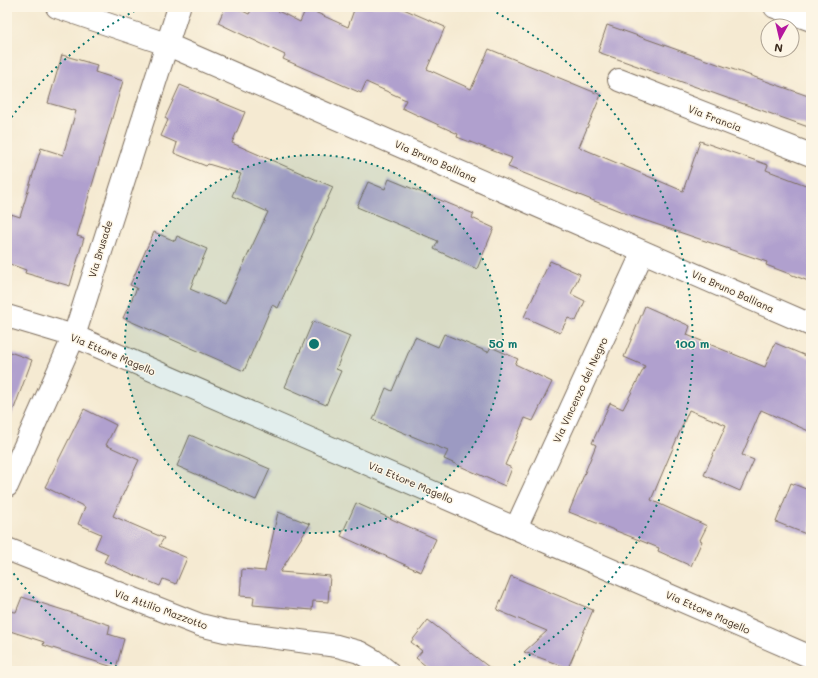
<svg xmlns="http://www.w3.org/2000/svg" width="818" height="678" font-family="Mali,sans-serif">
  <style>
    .building { fill: #b0a0ce }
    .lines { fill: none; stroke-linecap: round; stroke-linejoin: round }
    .minor-casing { stroke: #7c6d5d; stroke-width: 24 }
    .minor { stroke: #fff; stroke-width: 22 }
    .ring { fill: none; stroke: #0f766e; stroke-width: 2; stroke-dasharray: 2 4 }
    .labels { text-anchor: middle; stroke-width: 3; stroke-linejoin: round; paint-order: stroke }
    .street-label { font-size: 10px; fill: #3b2a1e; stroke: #fcf5e5 }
    .centre { fill: #0f766e; stroke: #fcf5e5; stroke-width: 2 }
    .ring-label { font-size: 12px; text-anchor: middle; font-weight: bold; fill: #0f766e; stroke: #fcf5e5; stroke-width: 3; stroke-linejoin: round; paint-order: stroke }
  </style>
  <rect width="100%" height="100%" fill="#fcf5e5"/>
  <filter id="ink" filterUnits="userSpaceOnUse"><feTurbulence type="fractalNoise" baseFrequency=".025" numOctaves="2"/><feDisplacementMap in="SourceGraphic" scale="8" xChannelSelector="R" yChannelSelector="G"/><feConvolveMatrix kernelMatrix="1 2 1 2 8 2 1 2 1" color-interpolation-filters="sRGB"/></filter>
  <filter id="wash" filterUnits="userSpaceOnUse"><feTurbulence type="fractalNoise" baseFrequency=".012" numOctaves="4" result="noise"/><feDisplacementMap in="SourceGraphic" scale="16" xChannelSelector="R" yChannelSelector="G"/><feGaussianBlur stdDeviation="0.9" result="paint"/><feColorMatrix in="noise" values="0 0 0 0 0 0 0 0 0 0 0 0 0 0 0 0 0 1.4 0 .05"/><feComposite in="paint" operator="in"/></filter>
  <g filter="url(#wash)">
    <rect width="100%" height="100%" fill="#f5ead2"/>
    <g id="blocks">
      <!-- building -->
      <path class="building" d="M225,7H234L249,14L253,7H270L300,22L306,8L348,27L355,7H399L445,27L427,69L471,89L489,49L601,95L579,147L683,191L700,141L768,165L766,170L811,187V282L766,265L767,262L635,217L508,167L512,158L457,137L458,134L402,108L406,100L366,82L361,93L283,59L285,55L218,23Z
        M607,25L811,97V128L598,52Z
        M62,55L97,65L95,72L123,81L77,236L84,238L70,286L25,273L26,270L7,263V224L11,214L20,217L41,148L63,155L76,111L48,103Z
        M180,85L245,112L232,143L333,187L278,308L272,305L244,371L123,318L137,288L130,285L154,232L175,241L177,236L207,249L190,289L225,304L268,212L232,196L241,174L208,164L206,166L174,153L177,143L161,136L168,120L165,118Z
        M389,179L474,214L472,218L494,228L477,269L434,249L438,241L357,207L368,182L385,189Z
        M550,261L580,274L571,294L585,301L576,321L568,318L560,333L524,317Z
        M645,306L690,326L687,335L765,367L775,343L811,358V432L761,410L742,455L754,460L740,491L704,475L726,425L689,410L651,500L707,526L700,540L702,541L691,566L658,551L659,548L569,512L596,445L592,443L610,403L623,409L645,366L624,357Z
        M313,321L350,336L336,369L341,371L326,405L285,387Z
        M444,334L488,352L491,347L518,359L515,364L552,382L533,421L525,418L505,465L512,468L505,486L444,459L448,451L373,420L386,388L392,391L415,337L438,347Z
        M7,351L32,360L9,422L7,421Z
        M84,409L116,425L106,445L139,460L113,516L164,538L159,546L187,558L176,584L163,579L160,586L104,562L108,554L95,548L101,534L78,524L85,507L45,487Z
        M190,435L270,469L256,500L177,466Z
        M791,483L811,491V536L776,522Z
        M356,503L436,539L421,572L341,536Z
        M278,512L310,524L280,572L330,576L328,602L313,601L312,610L253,605L254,597L240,596L242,569L265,571Z
        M511,576L593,610L568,668L524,652L547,631L497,610Z
        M22,597L110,625L108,634L124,639L116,668L43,645L44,642L10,631L7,621V611L16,612Z
        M428,620L494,671H432L416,658L422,651L411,642Z"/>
    </g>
  </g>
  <g filter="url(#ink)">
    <use href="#blocks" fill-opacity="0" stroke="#7c6d5d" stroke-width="1"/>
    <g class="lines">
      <defs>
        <path id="minor" d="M57,7L166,44L811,325
          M775,7L811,20
          M619,80L811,155
          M7,316L74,336L811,657
          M7,486L74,336L179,7
          M516,528L643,252
          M7,549L200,625L225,631L337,646L359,652L373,660L387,671"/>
      </defs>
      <!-- minor casing -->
      <use href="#minor" class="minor-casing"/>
      <!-- minor -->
      <use href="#minor" class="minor"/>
    </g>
  </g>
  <!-- distance rings -->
  <circle cx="314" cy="344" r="189" fill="#0f766e" fill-opacity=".12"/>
  <g class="ring">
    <circle cx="314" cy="344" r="189"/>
    <path d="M122 670A378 378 0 0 1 8 566M8 122A378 378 0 0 1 142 7M486 7A378 378 0 0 1 506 670"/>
  </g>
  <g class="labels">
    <!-- street labels -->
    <g class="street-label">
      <text transform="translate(715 118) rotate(21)" y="4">Via Francia</text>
      <text transform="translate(436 161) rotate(24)" y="4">Via Bruno Balliana</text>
      <text transform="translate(100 249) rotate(-73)" y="4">Via Brusade</text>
      <text transform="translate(733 291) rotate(24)" y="4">Via Bruno Balliana</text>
      <text transform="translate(113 354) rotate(23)" y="4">Via Ettore Magello</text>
      <text transform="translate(580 390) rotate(-65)" y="4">Via Vincenzo del Negro</text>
      <text transform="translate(411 482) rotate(23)" y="4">Via Ettore Magello</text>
      <text transform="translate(161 609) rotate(20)" y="4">Via Attilio Mazzotto</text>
      <text transform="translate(708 612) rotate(24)" y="4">Via Ettore Magello</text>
    </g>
  </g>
  <circle cx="314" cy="344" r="6" class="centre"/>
  <g class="ring-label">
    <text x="503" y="348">50 m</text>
    <text x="692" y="348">100 m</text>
  </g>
  <!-- margin -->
  <rect width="818" height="678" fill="none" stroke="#fcf5e5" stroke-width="24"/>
  <!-- north arrow -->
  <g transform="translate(780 38) rotate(188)"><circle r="19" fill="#fcf5e5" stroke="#afa495"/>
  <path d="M0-3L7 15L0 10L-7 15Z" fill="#b5179e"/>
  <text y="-6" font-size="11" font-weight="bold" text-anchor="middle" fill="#3b2a1e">N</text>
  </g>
</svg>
